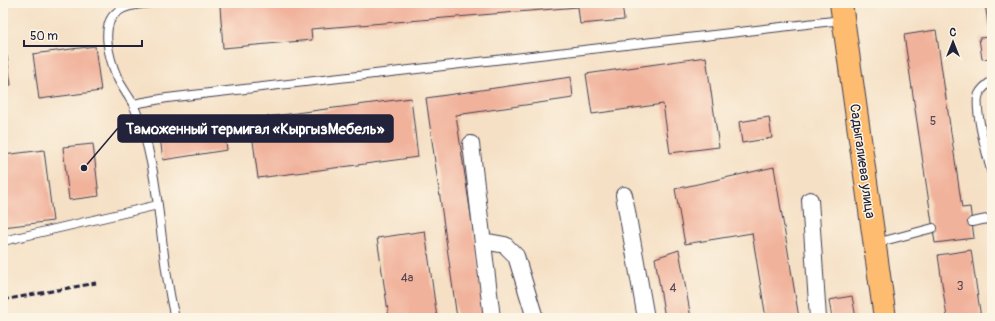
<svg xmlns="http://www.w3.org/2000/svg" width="995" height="321" font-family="Pangolin,sans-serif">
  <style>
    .building { fill: #f1b29b }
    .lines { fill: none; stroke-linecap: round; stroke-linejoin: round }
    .lane-casing { stroke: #423e50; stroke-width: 10 }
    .street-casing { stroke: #423e50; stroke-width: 18 }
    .primary-casing { stroke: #423e50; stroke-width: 24 }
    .lane { stroke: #fff; stroke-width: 8 }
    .street { stroke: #fff; stroke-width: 16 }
    .primary { stroke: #fdbc70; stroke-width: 22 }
    .rail { stroke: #22223b; stroke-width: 3; stroke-dasharray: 6 3; stroke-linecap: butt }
    .labels { text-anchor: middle; stroke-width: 3; stroke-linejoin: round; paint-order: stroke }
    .number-label { font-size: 12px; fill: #564653 }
    .street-label { font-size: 14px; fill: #22223b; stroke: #fcf5e5 }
    .leader { fill: none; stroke: #22223b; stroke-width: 1.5 }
    .callout-dot { fill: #22223b; stroke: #fcf5e5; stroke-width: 1.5 }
    .callout { fill: #22223b; stroke: #22223b; stroke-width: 1.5 }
    .callout-label { font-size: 15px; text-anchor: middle; font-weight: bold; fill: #fff }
  </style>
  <rect width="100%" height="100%" fill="#fcf5e5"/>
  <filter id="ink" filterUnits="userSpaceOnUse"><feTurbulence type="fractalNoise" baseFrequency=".025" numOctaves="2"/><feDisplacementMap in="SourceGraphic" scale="8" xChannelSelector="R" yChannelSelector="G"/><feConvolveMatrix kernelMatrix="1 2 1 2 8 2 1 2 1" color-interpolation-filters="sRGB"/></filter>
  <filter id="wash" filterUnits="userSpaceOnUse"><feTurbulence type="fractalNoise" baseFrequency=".012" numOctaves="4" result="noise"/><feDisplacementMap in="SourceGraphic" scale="16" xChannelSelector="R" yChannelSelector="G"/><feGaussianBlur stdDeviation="0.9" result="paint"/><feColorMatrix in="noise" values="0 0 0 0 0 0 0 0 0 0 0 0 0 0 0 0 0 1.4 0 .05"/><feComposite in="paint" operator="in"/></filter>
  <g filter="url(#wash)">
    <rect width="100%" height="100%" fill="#f5e0c5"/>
    <g id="blocks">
      <!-- building -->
      <path class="building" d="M254,3H622L624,20L580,24L578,7L311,29L312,40L223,48L220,6Z
        M985,3H992V58L982,59L979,38L990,37Z
        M936,30L962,208L970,207L974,238L935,243L904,35Z
        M95,46L101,91L39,99L33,54Z
        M3,56H7L11,85L3,86Z
        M706,57L719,147L670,153L663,104L592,114L586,74Z
        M571,77L573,98L456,115L486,318H457L426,98Z
        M411,98L418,157L258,178L250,119Z
        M769,117L772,138L742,143L739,122Z
        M224,128L227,150L163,160L160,137Z
        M93,144L99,196L69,200L63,147Z
        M44,150L53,221L3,227V155Z
        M774,167L799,318H766L752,233L685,244L675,189Z
        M425,231L437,318H389L377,238Z
        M679,250L691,318H665L655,258Z
        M971,250L981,318H947L938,255Z
        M852,296L856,318H832L829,300Z"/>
    </g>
  </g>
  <g filter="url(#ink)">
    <use href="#blocks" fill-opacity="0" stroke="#423e50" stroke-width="1"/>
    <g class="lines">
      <defs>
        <path id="lane" d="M992,81C986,85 982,88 979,94C973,107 988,158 992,174
          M133,104C128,95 121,86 117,77C110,60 99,25 117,12C126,5 138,5 150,3
          M972,222L992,218
          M3,241L158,205
          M876,243L933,228
          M175,318C157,247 163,171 133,104L167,98L842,20"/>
        <path id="street" d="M471,144L492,318
          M624,195L646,318
          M810,200L818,318
          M483,241L505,245L516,256L535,318"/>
        <path id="primary" d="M841,3L885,318"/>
      </defs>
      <!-- lane casing -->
      <use href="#lane" class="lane-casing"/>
      <!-- street casing -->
      <use href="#street" class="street-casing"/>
      <!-- primary casing -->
      <use href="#primary" class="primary-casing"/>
      <!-- lane -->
      <use href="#lane" class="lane"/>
      <!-- street -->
      <use href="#street" class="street"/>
      <!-- primary -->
      <use href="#primary" class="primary"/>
      <!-- rail -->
      <path class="rail" d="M3,300L96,283"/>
    </g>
  </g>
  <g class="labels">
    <!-- number labels -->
    <g class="number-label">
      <text x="933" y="125">5</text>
      <text x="407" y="282">4a</text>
      <text x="960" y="290">3</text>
      <text x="673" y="292">4</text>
    </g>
    <!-- street labels -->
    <g class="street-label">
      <text transform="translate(863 161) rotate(82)" y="5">Садыгалиева улица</text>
    </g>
  </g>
  <!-- callouts -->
  <path class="leader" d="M84 168L118 128"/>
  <circle class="callout-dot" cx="84" cy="168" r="4"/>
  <rect class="callout" x="118" y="115" width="275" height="27" rx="4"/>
  <g class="callout-label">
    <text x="255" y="134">Таможенный термигал «КыргызМебель»</text>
  </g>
  <!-- margin -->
  <rect width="995" height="321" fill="none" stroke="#fcf5e5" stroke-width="16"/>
  <!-- north arrow -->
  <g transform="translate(953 42)" stroke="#fcf5e5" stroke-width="3" paint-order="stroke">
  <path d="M0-3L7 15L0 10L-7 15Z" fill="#22223b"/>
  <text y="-6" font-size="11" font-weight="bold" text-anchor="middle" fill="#22223b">С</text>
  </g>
  <!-- scale -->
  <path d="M24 40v6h118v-6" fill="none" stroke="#22223b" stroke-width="2"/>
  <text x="30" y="40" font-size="12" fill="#22223b" stroke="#fcf5e5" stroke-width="3" paint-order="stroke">50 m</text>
</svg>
